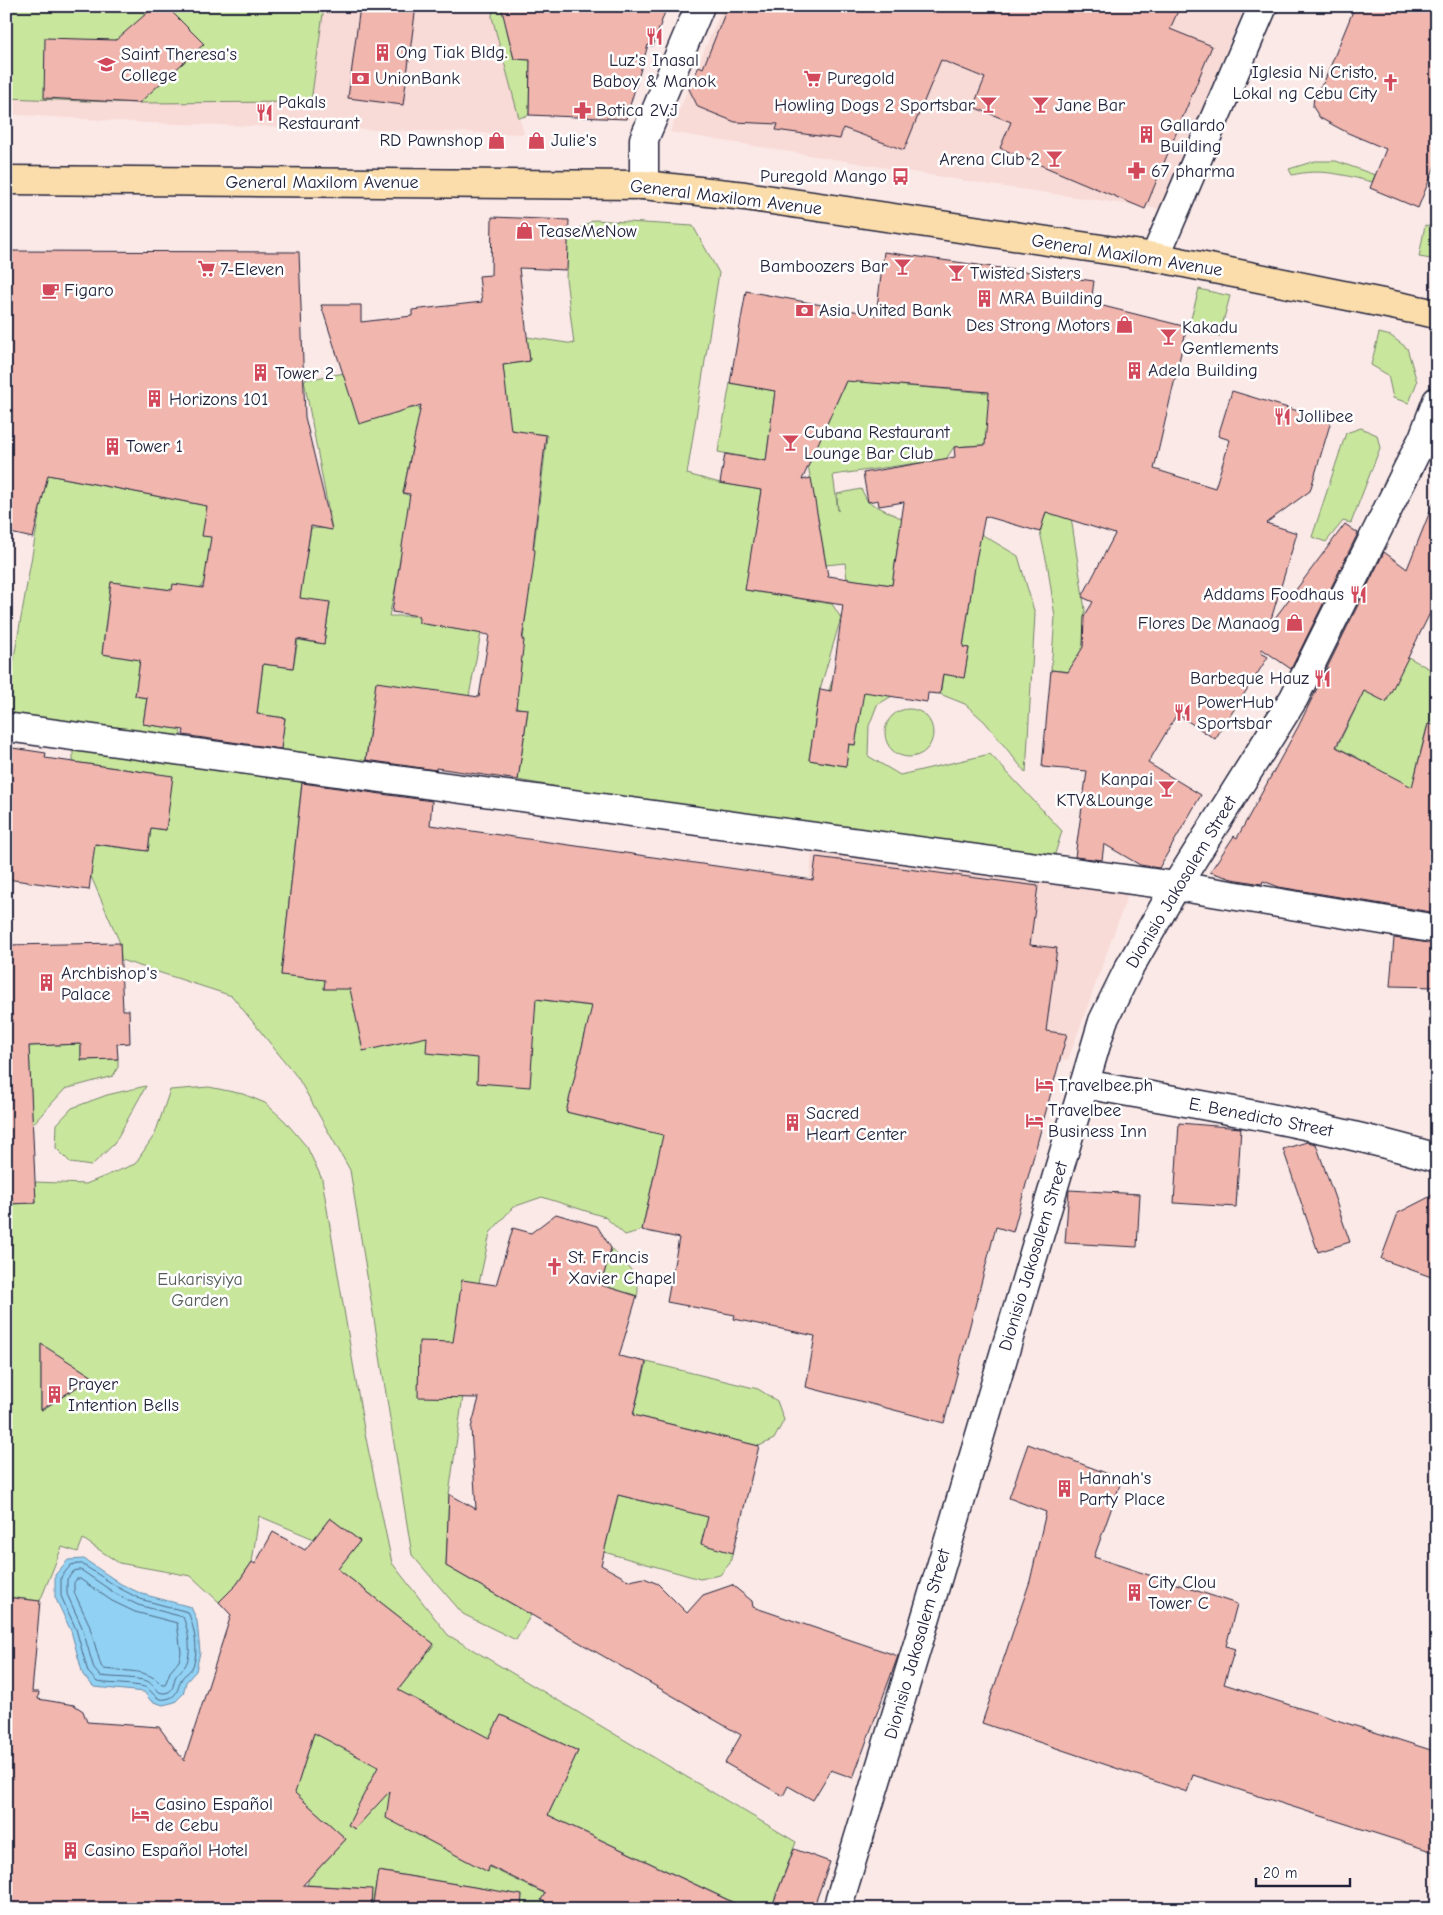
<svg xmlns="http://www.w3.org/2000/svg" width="1443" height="1915" font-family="'Comic Neue',sans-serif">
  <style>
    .built { fill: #f8dad6 }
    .green { fill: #c9e69d; stroke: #76846c; fill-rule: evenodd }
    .water { fill: #91d1f3; stroke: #658ba9 }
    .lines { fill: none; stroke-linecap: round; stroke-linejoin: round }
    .shore { stroke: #4e6885; stroke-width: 1 }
    .building { fill: #f1b6ae; stroke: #22223b; fill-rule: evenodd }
    .minor-casing { stroke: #22223b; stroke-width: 31 }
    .major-casing { stroke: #22223b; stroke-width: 31 }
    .minor { stroke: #fff; stroke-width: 28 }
    .major { stroke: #fbddab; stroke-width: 28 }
    .labels { text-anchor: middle; stroke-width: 5; stroke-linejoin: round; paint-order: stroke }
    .poi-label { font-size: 18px; fill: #22223b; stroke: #fff; text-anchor: start }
    .street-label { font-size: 18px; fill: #22223b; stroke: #fff }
    .park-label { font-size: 18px; fill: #545d58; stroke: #fff }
  </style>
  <rect width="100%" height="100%" fill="#fbe9e7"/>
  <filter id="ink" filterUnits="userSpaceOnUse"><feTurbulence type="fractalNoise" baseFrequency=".02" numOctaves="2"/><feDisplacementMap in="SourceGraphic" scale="10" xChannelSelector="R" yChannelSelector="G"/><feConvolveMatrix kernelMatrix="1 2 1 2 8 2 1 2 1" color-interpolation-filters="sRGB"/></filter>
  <g filter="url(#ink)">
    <!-- built -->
    <path class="built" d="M6,6H493L492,17L524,134L149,123L6,114Z
      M723,6H1245L1160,209L985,184L670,132Z
      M812,850L1128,894L1068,1060L796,1030L805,947Z"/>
    <!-- green -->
    <path class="green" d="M6,6H324L311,102L139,103L6,98Z
      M493,6H509L507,30L514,59L530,60L529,115L519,118L492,17Z
      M1315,161H1336L1375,175L1372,182C1344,175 1321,168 1292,175L1289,169Z
      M594,220L693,226L719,273L687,474L720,483L761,490L746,590L832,604L841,618L820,689L809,760L846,766L849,744L855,745L860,713L859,695L829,690L832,681L877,687L892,696L877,705L869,726L868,756L900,775L990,754L1062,831L1054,857L804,830L518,780L528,710L515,707L547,436L536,434L413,443L403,493L416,499L389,616H419V623L481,633L469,696L376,683L365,764L280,754L285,718L257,714L263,664L293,668L298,640L324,644L330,603L299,598L311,528L332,529L304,380L398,364L404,409L506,398L503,365L530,361L527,337L574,344L566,278L568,235Z
      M1425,225L1437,228V260L1419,257Z
      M1199,289L1230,296L1219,337L1188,329Z
      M1379,333L1391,336L1407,348L1417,382L1409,403L1393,398L1388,375L1371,365Z
      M866,337L875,338L872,383L989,393L995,444L954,447L946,459L833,475L838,511L837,494L861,489L868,502L919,527L899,537L892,585L847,579L845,563L826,565L808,465Z
      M730,383L775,391L766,461L718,452Z
      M1361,428L1377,435L1380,448L1351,523L1343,521L1326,542L1312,537L1346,433Z
      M17,469L207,506V511L218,538L204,582L200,588L172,590L111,582L102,654L140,660L135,696L147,698L143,724L180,729L182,740L7,714L15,652L40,510Z
      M1046,511L1071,517L1085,610L1082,673L1051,670L1055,617L1048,568L1040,532Z
      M981,534L1018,556L1035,614L1026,773L985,722L965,704L940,694L943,674L964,677L969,648L963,647L977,552Z
      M1408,657L1437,673V729L1427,727L1416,771L1410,810L1362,782L1371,765L1337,747L1364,691Z
      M885 733a24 24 0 1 1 48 0a24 24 0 1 1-48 0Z
      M73,748L302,782L281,975L420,990L421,985L599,1007L585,1034L567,1112L645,1131L658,1076L884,1229L654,1176L642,1230L625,1235L605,1217L542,1197L513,1207L490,1233L479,1283L449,1494L446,1566L531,1615L516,1640L463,1614L412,1555L350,1170L298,1078L232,996L121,960L120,943L76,842L148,851L151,828L166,830L159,774L73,762Z
      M81,1044V1060L118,1059V1067L113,1076L65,1089L32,1125L29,1046Z
      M146,1086L114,1144L91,1166L71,1163L56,1148L57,1124L72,1108L107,1095Z
      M209,1087L243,1094L265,1103L284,1120L307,1147L322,1179L364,1429L392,1563L448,1635L796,1842L771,1909H728L731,1901L548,1815L578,1751L501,1715L439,1843L577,1909H544L538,1906L537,1909H482L485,1889L378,1871L372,1909H369L358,1888L307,1885L309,1879L346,1839L276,1776L299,1779L336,1664L387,1704L434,1644L338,1569L360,1541L330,1518L314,1539L259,1516L252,1562L237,1584L219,1602L191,1576L119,1563L83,1539L78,1552L62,1547L40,1601L6,1597V1204L36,1203L35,1182L86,1184L135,1164L155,1134L170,1090ZM41,1345L93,1377L42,1410H41Z
      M611,1248C623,1262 643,1276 637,1296L601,1285Z
      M647,1362L758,1389L777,1401L784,1420L774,1439L759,1446L633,1415Z
      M618,1495L740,1524L730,1563L720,1575L700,1579L604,1552Z"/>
    <!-- water -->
    <path class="water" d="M84,1559L121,1584L142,1594L191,1607L197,1621L200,1652L196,1671L186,1682L183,1694L175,1702L163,1705L151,1701L144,1692L94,1687L83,1675L71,1631L55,1597V1575L68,1560Z"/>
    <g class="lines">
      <!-- shore -->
      <path class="shore" d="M82,1564L119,1588L140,1599L188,1612C194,1626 200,1653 192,1668C189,1673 183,1675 181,1680C177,1689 178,1697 166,1699C156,1701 154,1693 147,1688C141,1684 107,1684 97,1682L88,1672L76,1629L61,1596V1577L71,1565Z
        M81,1570L116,1594L138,1605L183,1617C188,1629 193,1654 185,1666C182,1670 177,1673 175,1678C173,1684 174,1692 165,1693C156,1694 154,1684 147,1681C133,1677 115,1678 100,1676L94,1669L82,1627L67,1594V1579L74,1571Z
        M77,1579H80L112,1601L135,1612L177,1623L181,1652L179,1661L170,1672L165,1685H162C147,1668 126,1672 104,1669L101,1666L89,1624L74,1592V1583Z"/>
    </g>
    <!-- building -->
    <path class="building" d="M155,6H166L204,44L139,103L44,98L45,38L116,40Z
      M360,6H416L403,105L348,98Z
      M501,6H667L653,46L648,45L626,119L529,115L530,60L514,59Z
      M728,6H1180L1170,29L1212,46L1145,209L1000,148L1011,122L973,107L985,78L941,60L904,150L843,128L840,139L776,130L778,124L735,122L698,107L689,89L699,66L703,68Z
      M1355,6H1437V161L1418,208L1370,188L1386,149L1348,133L1320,118L1313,107L1314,93L1324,82Z
      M492,217L569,220L567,270L519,268L530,361L503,365L511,430L546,435L533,549L535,550L533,569L522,640H524L516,708L528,709L518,780L436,768V770L366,760L376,682L479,697L489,635L419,623V616L392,612L410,494L403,493L421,405L359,424L321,305H361V322L412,316V310L482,302L479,276L491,275Z
      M6,251L299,252L305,417L332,530L311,526L300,598L330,602L324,644L297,639L293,668L263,664L257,714L285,718L281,749L183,735L184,730L143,724L147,698L135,696L140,660L102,654L111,582L172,590L173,584L203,588L211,537L202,536L207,506L48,475L33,538L6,532Z
      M884,252L1094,281L1091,303L1187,327L1154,469L1215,488L1230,440L1218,436L1232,391L1331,421L1310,491L1266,523L1297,533L1269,626L1345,524L1358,533L1291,669L1262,649L1261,653L1268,657L1215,739L1177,714L1148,763L1201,795L1159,868L1140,865L1104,844L1102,860L1075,857L1087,771L1042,767L1051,670L1068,672L1083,647L1084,617L1093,602L1082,597L1115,534L1046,512L1040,532L985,516L976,560L963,647L969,648L964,678L943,674L940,694L928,693L927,702L864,692L855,745L849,744L846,766L809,760L820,689L831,691L843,605L745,590L761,490L720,483L725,454L766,461L775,391L730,383L746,291L876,315ZM846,381L989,392L985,445L954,447L955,457L863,473L868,502L878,500L879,506L904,502L892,585L828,576L811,478L802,480Z
      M1435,499L1437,599L1386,702L1364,691L1336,747L1412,787L1428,724L1437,725V913L1279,887L1263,881L1262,884L1232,879L1210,872L1234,836L1237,838L1298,727L1384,552L1407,569Z
      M6,747L46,753L45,758L173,776L166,830L151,828L148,851L95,844L89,890L6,879Z
      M302,783L432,801L430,825L813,880L816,857L1038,886L1030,945L1057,948L1046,1031L1067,1034L1013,1232L996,1227L944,1423L806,1387L815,1336L734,1319L735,1315L667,1302L679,1238L642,1230L663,1135L566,1112L592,1006L536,999L530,1087L477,1083L478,1058L426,1053L427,1037L363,1051L350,989H324L325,980L281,975Z
      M1394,938L1437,944V987L1390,986Z
      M120,943L123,1010H129L130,1043L117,1044L118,1059L81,1060V1044L29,1046L36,1203L6,1204V945Z
      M1179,1123L1241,1128L1236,1207L1174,1203Z
      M1307,1142L1316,1144L1350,1242L1318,1252L1283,1149Z
      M1069,1190L1140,1194L1137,1247L1065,1243Z
      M1437,1193V1279L1381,1259L1398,1213Z
      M556,1214L597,1226L611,1248L601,1285L637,1296L619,1356L646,1362L633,1415L759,1446L733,1553L701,1544L708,1517L618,1495L601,1565L630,1581L644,1578L658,1584L687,1613L703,1595L732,1585L752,1601L753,1607L898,1656L853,1778L831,1770L813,1800L788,1786L783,1796L725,1763L741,1735L446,1566L449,1494L476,1509L471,1428L479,1398L418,1397L419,1341L453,1342L462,1280L496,1285L513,1228L531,1233Z
      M41,1344L93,1377L41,1410Z
      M1028,1444L1122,1479L1094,1557L1237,1604L1226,1646L1235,1649L1224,1684L1437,1752V1853L1193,1775L1187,1792L982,1723L1030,1581L1046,1512L1009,1498Z
      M330,1518L360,1541L338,1569L434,1644L398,1690L489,1738L501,1715L578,1751L548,1815L747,1909H558L541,1900L545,1893L489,1866L488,1872L386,1818L390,1791L355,1829L348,1825L378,1767L314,1733L295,1793L346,1839L303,1885L372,1889L371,1909H6V1597L40,1601L32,1692H39L38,1699L74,1705L83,1711L87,1722L159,1727L184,1761L231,1615L219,1602L237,1584L252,1562L255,1564L273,1532L305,1550Z
      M794,1849L830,1862L813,1909H771Z
      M378,1871L522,1895L521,1909H372Z"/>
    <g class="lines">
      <defs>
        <path id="minor" d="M644,185V139L700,6
          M1155,257L1263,6
          M6,727L1176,886L1437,929
          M1084,1084C1202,1105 1321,1124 1437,1158
          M837,1909L923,1627L1103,1021L1128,970L1176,886L1294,698L1423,438L1437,401"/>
        <path id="major" d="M6,180L644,185L745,196L1155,257L1437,314"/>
      </defs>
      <!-- minor casing -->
      <use href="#minor" class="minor-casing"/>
      <!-- major casing -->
      <use href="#major" class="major-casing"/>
      <!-- minor -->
      <use href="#minor" class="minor"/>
      <!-- major -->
      <use href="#major" class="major"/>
    </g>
  </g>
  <!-- icons -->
  <defs>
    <symbol id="restaurant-bare" viewBox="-9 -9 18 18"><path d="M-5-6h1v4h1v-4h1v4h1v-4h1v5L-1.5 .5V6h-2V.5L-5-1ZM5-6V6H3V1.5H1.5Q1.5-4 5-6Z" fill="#d1495b" stroke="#fff" stroke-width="2.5" paint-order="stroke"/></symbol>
    <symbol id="building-bare" viewBox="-9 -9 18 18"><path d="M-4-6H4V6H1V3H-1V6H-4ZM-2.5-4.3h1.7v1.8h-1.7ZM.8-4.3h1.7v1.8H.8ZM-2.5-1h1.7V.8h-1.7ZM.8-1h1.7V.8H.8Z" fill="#d1495b" stroke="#fff" stroke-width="2.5" paint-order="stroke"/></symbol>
    <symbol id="university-bare" viewBox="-9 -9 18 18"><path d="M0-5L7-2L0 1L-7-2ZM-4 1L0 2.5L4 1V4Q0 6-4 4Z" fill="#d1495b" stroke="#fff" stroke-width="2.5" paint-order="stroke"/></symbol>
    <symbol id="bank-bare" viewBox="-9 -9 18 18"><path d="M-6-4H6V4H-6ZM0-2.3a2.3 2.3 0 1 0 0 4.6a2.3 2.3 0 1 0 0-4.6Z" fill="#d1495b" stroke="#fff" stroke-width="2.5" paint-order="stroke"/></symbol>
    <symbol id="supermarket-bare" viewBox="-9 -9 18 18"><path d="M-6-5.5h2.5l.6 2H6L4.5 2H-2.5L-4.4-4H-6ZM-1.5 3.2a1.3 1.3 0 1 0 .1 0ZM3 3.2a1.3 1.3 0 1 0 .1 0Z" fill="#d1495b" stroke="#fff" stroke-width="2.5" paint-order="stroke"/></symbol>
    <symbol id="church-bare" viewBox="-9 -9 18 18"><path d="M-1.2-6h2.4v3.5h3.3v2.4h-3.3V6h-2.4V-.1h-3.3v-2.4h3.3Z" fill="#d1495b" stroke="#fff" stroke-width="2.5" paint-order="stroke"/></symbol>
    <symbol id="bar-bare" viewBox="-9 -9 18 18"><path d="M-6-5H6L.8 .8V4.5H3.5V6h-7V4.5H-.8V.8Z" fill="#d1495b" stroke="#fff" stroke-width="2.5" paint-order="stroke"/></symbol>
    <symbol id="pharmacy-bare" viewBox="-9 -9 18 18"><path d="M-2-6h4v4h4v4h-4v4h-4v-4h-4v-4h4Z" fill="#d1495b" stroke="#fff" stroke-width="2.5" paint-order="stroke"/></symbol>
    <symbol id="shop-bare" viewBox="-9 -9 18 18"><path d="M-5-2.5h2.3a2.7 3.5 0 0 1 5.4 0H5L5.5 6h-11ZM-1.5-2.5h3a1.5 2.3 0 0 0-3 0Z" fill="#d1495b" stroke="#fff" stroke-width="2.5" paint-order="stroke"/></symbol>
    <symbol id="bus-bare" viewBox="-9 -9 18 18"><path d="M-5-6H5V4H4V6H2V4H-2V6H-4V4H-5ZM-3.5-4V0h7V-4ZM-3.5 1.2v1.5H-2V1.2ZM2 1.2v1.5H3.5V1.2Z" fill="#d1495b" stroke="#fff" stroke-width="2.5" paint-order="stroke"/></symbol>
    <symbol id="cafe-bare" viewBox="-9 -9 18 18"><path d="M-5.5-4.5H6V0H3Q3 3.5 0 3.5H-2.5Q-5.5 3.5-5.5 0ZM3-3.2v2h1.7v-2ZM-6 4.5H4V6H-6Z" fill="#d1495b" stroke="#fff" stroke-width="2.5" paint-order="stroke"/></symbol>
    <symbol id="hotel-bare" viewBox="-9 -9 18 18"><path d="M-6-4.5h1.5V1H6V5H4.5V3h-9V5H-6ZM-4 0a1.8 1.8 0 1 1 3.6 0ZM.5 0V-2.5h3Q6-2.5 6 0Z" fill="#d1495b" stroke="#fff" stroke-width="2.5" paint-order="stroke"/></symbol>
  </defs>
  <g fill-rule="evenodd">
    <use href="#restaurant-bare" x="642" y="24" width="25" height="25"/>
    <use href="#building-bare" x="370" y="40" width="25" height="25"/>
    <use href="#university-bare" x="94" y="52" width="25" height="25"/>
    <use href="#bank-bare" x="348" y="66" width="25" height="25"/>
    <use href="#supermarket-bare" x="800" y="66" width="25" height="25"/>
    <use href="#church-bare" x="1378" y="70" width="25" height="25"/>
    <use href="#bar-bare" x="976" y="92" width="25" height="25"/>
    <use href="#bar-bare" x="1028" y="92" width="25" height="25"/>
    <use href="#pharmacy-bare" x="570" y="98" width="25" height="25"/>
    <use href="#restaurant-bare" x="252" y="100" width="25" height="25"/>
    <use href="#building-bare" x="1134" y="122" width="25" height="25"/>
    <use href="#shop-bare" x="484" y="128" width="25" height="25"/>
    <use href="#shop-bare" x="524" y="128" width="25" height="25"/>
    <use href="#bar-bare" x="1042" y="146" width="25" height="25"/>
    <use href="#pharmacy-bare" x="1124" y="158" width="25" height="25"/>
    <use href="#bus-bare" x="888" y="164" width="25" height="25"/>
    <use href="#shop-bare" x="512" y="218" width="25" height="25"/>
    <use href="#bar-bare" x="890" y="254" width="25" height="25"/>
    <use href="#supermarket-bare" x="194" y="256" width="25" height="25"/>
    <use href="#bar-bare" x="944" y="260" width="25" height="25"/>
    <use href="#cafe-bare" x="38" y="278" width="25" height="25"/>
    <use href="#building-bare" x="972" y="286" width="25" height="25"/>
    <use href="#bank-bare" x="792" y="298" width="25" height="25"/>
    <use href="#shop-bare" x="1112" y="312" width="25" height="25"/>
    <use href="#bar-bare" x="1156" y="324" width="25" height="25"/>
    <use href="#building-bare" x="1122" y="358" width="25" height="25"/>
    <use href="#building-bare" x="248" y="360" width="25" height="25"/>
    <use href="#building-bare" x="142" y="386" width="25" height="25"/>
    <use href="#restaurant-bare" x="1270" y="404" width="25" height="25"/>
    <use href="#bar-bare" x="778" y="430" width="25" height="25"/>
    <use href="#building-bare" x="100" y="434" width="25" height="25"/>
    <use href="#restaurant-bare" x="1346" y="582" width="25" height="25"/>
    <use href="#shop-bare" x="1282" y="610" width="25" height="25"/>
    <use href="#restaurant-bare" x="1310" y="666" width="25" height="25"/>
    <use href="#restaurant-bare" x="1170" y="700" width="25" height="25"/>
    <use href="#bar-bare" x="1154" y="776" width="25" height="25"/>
    <use href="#building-bare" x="34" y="970" width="25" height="25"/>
    <use href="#hotel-bare" x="1032" y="1072" width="25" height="25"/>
    <use href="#hotel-bare" x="1022" y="1108" width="25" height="25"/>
    <use href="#building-bare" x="780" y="1110" width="25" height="25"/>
    <use href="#church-bare" x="542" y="1254" width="25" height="25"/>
    <use href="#building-bare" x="42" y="1382" width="25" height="25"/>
    <use href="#building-bare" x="1052" y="1476" width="25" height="25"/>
    <use href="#building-bare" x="1122" y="1580" width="25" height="25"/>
    <use href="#hotel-bare" x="128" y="1802" width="25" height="25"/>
    <use href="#building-bare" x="58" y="1838" width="25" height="25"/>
  </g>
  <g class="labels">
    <!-- poi labels -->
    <g class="poi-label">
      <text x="396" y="58">Ong Tiak Bldg.</text>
      <text x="121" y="60">Saint Theresa's<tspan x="121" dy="21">College</tspan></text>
      <text x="654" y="66" text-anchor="middle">Luz's Inasal<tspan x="654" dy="21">Baboy &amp; Manok</tspan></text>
      <text x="1377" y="78" text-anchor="end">Iglesia Ni Cristo,<tspan x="1377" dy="21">Lokal ng Cebu City</tspan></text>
      <text x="375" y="84">UnionBank</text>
      <text x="827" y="84">Puregold</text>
      <text x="278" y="108">Pakals<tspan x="278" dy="21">Restaurant</tspan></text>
      <text x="975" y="111" text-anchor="end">Howling Dogs 2 Sportsbar</text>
      <text x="1055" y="111">Jane Bar</text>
      <text x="596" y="116">Botica 2V.J</text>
      <text x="1160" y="131">Gallardo<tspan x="1160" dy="21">Building</tspan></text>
      <text x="483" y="146" text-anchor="end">RD Pawnshop</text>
      <text x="551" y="146">Julie's</text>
      <text x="1040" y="165" text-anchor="end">Arena Club 2</text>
      <text x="1151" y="177">67 pharma</text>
      <text x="887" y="182" text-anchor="end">Puregold Mango</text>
      <text x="538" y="237">TeaseMeNow</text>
      <text x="888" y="272" text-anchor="end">Bamboozers Bar</text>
      <text x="220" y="275">7-Eleven</text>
      <text x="970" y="279">Twisted Sisters</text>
      <text x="64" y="296">Figaro</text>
      <text x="999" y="304">MRA Building</text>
      <text x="819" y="316">Asia United Bank</text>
      <text x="1110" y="331" text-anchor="end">Des Strong Motors</text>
      <text x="1182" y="333">Kakadu<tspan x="1182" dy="21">Gentlements</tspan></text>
      <text x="1148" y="376">Adela Building</text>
      <text x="275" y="379">Tower 2</text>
      <text x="169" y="405">Horizons 101</text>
      <text x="1296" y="422">Jollibee</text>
      <text x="804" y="438">Cubana Restaurant<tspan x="804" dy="21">Lounge Bar Club</tspan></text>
      <text x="126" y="452">Tower 1</text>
      <text x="1344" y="600" text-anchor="end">Addams Foodhaus</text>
      <text x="1280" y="629" text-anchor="end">Flores De Manaog</text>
      <text x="1309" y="684" text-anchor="end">Barbeque Hauz</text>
      <text x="1197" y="708">PowerHub<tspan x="1197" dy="21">Sportsbar</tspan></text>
      <text x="1153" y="785" text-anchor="end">Kanpai<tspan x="1153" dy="21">KTV&amp;Lounge</tspan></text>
      <text x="61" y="979">Archbishop's<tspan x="61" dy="21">Palace</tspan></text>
      <text x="1058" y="1091">Travelbee.ph</text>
      <text x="1048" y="1116">Travelbee<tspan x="1048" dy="21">Business Inn</tspan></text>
      <text x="806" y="1119">Sacred<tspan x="806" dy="21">Heart Center</tspan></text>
      <text x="568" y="1263">St. Francis<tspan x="568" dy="21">Xavier Chapel</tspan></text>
      <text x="68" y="1390">Prayer<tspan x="68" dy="21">Intention Bells</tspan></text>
      <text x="1079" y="1484">Hannah's<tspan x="1079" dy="21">Party Place</tspan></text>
      <text x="1148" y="1588">City Clou<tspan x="1148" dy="21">Tower C</tspan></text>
      <text x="155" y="1810">Casino Español<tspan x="155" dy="21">de Cebu</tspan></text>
      <text x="84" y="1856">Casino Español Hotel</text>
    </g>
    <!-- street labels -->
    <g class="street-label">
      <text x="322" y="188">General Maxilom Avenue</text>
      <text transform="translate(726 197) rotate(7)" y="6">General Maxilom Avenue</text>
      <text transform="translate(1127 255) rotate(9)" y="6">General Maxilom Avenue</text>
      <text transform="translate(1181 882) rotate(-59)" y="6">Dionisio Jakosalem Street</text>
      <text transform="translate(1261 1117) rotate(11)" y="6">E. Benedicto Street</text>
      <text transform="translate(1033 1256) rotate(-73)" y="6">Dionisio Jakosalem Street</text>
      <text transform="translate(917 1644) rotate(-74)" y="6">Dionisio Jakosalem Street</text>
    </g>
    <!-- park labels -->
    <g class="park-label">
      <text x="200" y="1285">Eukarisyiya<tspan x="200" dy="21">Garden</tspan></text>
    </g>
  </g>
  <!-- margin -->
  <rect width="1443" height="1915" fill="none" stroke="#fff" stroke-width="25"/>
  <rect x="12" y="12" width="1418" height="1890" fill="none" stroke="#22223b" stroke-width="2" filter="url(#ink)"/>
  <!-- scale -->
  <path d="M1256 1878v8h94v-8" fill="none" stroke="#22223b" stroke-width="2.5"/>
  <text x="1263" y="1878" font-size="15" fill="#22223b" stroke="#ffffff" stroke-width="4" paint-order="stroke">20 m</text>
</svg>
